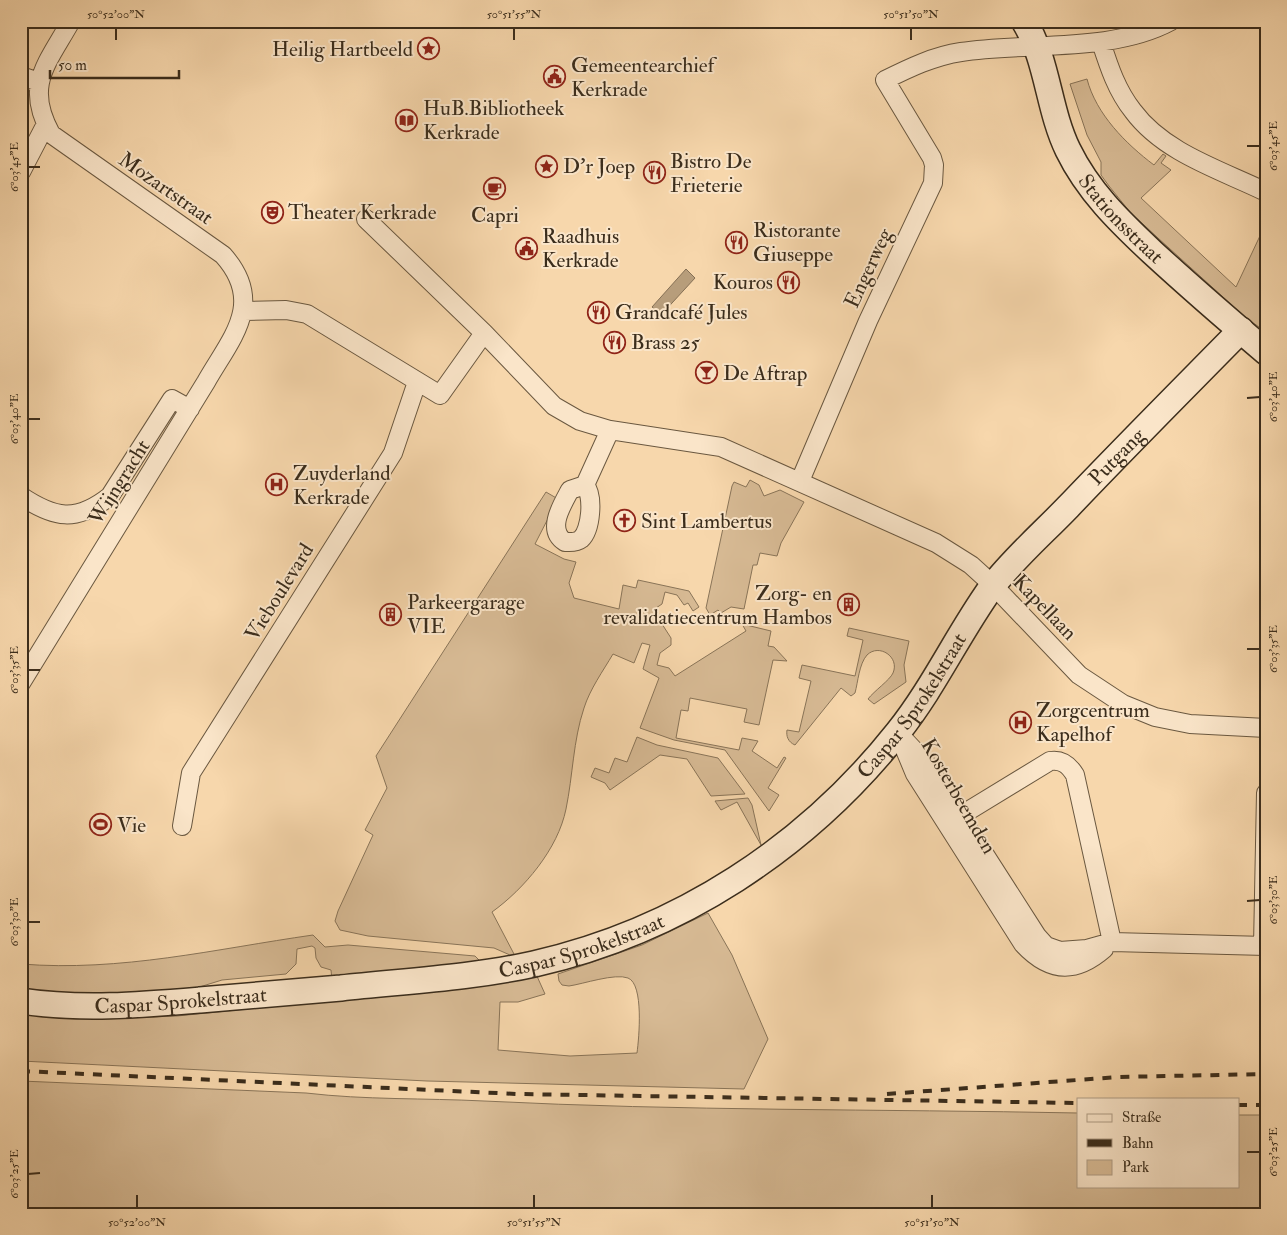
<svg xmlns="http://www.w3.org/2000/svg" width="1287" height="1235" font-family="'IM FELL Double Pica',serif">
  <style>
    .green { fill: #d7ba94; stroke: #897458 }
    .water { fill: #b79d7b; stroke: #857055 }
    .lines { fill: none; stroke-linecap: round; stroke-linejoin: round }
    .street-casing { stroke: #6a5840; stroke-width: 20 }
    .secondary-casing { stroke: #3b2d1c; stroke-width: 28 }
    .street { stroke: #fae5c9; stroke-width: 18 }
    .secondary { stroke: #fae5c9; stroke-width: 25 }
    .rail { stroke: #3b2d1c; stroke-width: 4; stroke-dasharray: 9 9; stroke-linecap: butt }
    .ticks { fill: none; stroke: #3b2d1c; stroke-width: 2 }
    .labels { text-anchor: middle; stroke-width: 4; stroke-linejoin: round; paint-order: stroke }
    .poi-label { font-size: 21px; fill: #3b2d1c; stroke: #fae5c9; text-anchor: start }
    .street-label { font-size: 21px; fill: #3b2d1c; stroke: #fae5c9 }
    .neatline { fill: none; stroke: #3b2d1c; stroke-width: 2 }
    .ticks-label { font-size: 12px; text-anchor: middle; fill: #3b2d1c }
  </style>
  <rect width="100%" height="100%" fill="#f7d7ac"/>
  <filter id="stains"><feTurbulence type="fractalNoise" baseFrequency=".004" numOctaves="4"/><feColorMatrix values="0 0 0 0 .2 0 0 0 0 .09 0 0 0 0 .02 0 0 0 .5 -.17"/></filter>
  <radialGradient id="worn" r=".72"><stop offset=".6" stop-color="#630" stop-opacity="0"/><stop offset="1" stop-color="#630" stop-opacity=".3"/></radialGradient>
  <!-- green -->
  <path class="green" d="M1087,79C1096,114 1126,144 1154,165L1163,154L1166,156L1161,163L1171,170L1141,198L1236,287L1266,223V332L1245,317L1158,238L1130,212L1109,186L1101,175V162L1087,135L1070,84Z
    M750,480L759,485L764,496L780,490L804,502L781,543L777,556L760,553L757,565H753L744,609L731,607L721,613L718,610L710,615L706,608L732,486L734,482L746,487Z
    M546,492L558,499L535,544L564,559L576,562L569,583L574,598L619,609L623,585L636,588L638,580L689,591L699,607L693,611L688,603L684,605L677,595L665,592L662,604L653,610L671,638V645L660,653L657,665L669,668L675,676L746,631L742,624L771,631L768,646L774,647L787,661L773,660L759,725L744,722L747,709L690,698L688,711L681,710L676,738L739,750L742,738L758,741L752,751L777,768L784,757L786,758L768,788L779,795L769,811L725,750L674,740L640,728L659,678L643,669L650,645L642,643L634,663L613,654C603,671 590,689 584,708C573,741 573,775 566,809C558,849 524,889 492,912L514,954L510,955L494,948L368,936L340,930L335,921L338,911L373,835L365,830L387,788L376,756Z
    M849,628L909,641L904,665L906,682L874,704L868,699C874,691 890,680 893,673C900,657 879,643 867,655C859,664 858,682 855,693L851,696L841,688L795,745C788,742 786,736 787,730L799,732L811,681L799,678L802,665L855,676L863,640L847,636Z
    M637,737L657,745L718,758L745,794L711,796L687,759L660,755L610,790L605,783L591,777L595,768L609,773L615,758L627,762Z
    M748,798L752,805L761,845L737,802L721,810L715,801Z
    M708,913L732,955L768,1039L744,1089L427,1081L21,1061V1013L103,1018L177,1016L427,991L536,974L545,994L518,1002H500L498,1050L570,1056L637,1053C639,1038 644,984 628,978C615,973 583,984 569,986L562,985L559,981L558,974L642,945Z
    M313,935L325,947L348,945L475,956L479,960L478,962L332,980L331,970L321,967L316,958L315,948L312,946L297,949L296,964L286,974L222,980L177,994L138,997L21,993V964C121,972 215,949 313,935Z
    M21,1081L306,1093C365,1100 425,1098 484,1101C682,1111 880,1109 1078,1113V1186H1238V1115H1266V1214H21Z"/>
  <!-- water -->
  <path class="water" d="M686,269L695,278L661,315L652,307Z"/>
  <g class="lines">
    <defs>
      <path id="street" d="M1101,42C1109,67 1117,91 1133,111C1164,153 1221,170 1266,192
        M21,76L39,82
        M21,172L46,124
        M366,219L484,333L554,406L580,421L610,430L721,447L936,543L971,565L993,585L1079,675L1123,704L1155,717L1190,724L1266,728
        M244,311L286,310L307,314L440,395L484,333
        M800,481L868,321L933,183L934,165L932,158L885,80C909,68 934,56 961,52C1027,42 1112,53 1171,21
        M585,485C594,496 591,530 581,539C576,543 570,542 565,542C546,530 562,505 570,490Z
        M585,485L610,430
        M21,496C54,518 76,523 110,496L172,399L190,409
        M21,683L206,382C231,338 266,303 223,255L51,134C24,85 47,64 71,21
        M898,733L926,763L1037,936L1046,946L1060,951L1087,949L1112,942L1266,946
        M903,745L915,774L1023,944C1048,971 1074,975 1104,949
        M950,822L1050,761C1062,759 1069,765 1075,775L1112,942
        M182,826L191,773L393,453L417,382
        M1263,946L1266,793"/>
      <g id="secondary">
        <path id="s1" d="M1024,21C1048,60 1048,109 1068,150C1088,191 1119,221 1152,252C1189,286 1227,319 1266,352"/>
        <path id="s2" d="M21,1001C81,1010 140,1005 200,1000C247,996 294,992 341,988C405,981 471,978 534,964C679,931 806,848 898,732C934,687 958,634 991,588C1013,559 1043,533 1068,507C1125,447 1183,389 1241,330"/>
      </g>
    </defs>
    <!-- street casing -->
    <use href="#street" class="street-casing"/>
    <!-- secondary casing -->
    <use href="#secondary" class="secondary-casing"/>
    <!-- street -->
    <use href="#street" class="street"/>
    <!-- secondary -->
    <use href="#secondary" class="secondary"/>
    <!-- rail -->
    <path class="rail" d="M21,1071L518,1094L1078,1103
      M887,1094L1118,1077L1266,1074
      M1238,1105H1266"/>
  </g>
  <!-- ticks -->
  <path class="ticks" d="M116,28V40M514,28V40M911,28V40M1247,146H1260M28,167H40M1247,398L1260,397M28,419H40M1247,649H1260M28,670H40M1247,901L1260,900M28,922H40M1247,1152H1260M28,1174L40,1173M137,1195V1208M534,1195V1208M932,1195V1208"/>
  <!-- icons -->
  <defs>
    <symbol id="sight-ring" viewBox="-11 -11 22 22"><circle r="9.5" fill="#fae5c9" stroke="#8f2418" stroke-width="1.5"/><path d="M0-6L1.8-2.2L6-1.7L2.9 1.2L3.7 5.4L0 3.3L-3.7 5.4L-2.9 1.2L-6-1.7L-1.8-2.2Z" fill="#8f2418"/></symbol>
    <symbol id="civic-ring" viewBox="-11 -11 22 22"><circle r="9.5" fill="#fae5c9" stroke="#8f2418" stroke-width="1.5"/><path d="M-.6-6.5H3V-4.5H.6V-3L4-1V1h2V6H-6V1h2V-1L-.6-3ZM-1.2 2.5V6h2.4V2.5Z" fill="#8f2418"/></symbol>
    <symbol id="library-ring" viewBox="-11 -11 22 22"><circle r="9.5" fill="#fae5c9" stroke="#8f2418" stroke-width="1.5"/><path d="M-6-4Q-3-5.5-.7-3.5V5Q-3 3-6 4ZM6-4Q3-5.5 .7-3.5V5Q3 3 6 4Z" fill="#8f2418"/></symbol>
    <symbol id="restaurant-ring" viewBox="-11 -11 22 22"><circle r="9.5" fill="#fae5c9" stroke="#8f2418" stroke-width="1.5"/><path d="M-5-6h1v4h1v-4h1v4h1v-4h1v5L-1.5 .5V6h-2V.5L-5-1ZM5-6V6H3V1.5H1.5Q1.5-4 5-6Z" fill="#8f2418"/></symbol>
    <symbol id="cafe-ring" viewBox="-11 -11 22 22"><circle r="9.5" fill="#fae5c9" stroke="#8f2418" stroke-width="1.5"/><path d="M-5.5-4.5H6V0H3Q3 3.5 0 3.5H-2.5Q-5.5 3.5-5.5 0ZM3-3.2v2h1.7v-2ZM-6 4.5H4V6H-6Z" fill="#8f2418"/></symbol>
    <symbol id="theatre-ring" viewBox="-11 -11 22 22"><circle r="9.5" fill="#fae5c9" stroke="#8f2418" stroke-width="1.5"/><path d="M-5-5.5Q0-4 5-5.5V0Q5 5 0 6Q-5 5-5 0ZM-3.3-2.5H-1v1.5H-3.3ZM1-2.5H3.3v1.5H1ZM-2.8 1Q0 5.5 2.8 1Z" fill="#8f2418"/></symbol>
    <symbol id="bar-ring" viewBox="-11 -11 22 22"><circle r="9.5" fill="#fae5c9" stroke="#8f2418" stroke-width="1.5"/><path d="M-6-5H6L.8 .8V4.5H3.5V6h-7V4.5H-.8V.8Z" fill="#8f2418"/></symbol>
    <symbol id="hospital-ring" viewBox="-11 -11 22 22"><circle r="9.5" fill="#fae5c9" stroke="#8f2418" stroke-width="1.5"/><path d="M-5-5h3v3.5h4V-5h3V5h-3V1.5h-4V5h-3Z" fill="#8f2418"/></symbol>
    <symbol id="church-ring" viewBox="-11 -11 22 22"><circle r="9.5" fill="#fae5c9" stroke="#8f2418" stroke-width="1.5"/><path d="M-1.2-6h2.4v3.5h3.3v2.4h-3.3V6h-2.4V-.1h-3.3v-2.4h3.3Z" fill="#8f2418"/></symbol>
    <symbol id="building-ring" viewBox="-11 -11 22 22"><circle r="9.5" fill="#fae5c9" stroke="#8f2418" stroke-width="1.5"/><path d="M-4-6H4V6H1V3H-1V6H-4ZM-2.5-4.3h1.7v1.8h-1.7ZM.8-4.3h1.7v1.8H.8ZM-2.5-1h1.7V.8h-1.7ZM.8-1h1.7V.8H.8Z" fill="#8f2418"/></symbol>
    <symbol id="stadium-ring" viewBox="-11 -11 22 22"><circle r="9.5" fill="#fae5c9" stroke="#8f2418" stroke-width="1.5"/><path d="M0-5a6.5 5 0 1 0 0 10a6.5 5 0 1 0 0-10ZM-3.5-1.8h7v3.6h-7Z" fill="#8f2418"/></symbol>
  </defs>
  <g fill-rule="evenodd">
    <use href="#sight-ring" x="416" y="36" width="25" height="25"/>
    <use href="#civic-ring" x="542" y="64" width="25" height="25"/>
    <use href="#library-ring" x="394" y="108" width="25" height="25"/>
    <use href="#sight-ring" x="534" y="154" width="25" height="25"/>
    <use href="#restaurant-ring" x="642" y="160" width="25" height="25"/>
    <use href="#cafe-ring" x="482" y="176" width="25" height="25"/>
    <use href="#theatre-ring" x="260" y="200" width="25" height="25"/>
    <use href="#restaurant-ring" x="724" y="230" width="25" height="25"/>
    <use href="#civic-ring" x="514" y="236" width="25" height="25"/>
    <use href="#restaurant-ring" x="776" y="270" width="25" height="25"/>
    <use href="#restaurant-ring" x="586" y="300" width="25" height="25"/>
    <use href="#restaurant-ring" x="602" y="330" width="25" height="25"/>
    <use href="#bar-ring" x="694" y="360" width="25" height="25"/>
    <use href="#hospital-ring" x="264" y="472" width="25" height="25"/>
    <use href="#church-ring" x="612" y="508" width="25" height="25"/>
    <use href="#building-ring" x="836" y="592" width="25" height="25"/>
    <use href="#building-ring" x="378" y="602" width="25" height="25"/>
    <use href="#hospital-ring" x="1008" y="710" width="25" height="25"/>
    <use href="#stadium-ring" x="88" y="812" width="25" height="25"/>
  </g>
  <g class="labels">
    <!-- poi labels -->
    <g class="poi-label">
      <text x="413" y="56" text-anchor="end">Heilig Hartbeeld</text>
      <text x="571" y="72">Gemeentearchief<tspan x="571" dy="24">Kerkrade</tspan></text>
      <text x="423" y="115">HuB.Bibliotheek<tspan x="423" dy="24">Kerkrade</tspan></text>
      <text x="670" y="168">Bistro De<tspan x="670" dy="24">Frieterie</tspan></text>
      <text x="563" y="173">D'r Joep</text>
      <text x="288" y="219">Theater Kerkrade</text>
      <text x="495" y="222" text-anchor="middle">Capri</text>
      <text x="753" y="237">Ristorante<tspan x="753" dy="24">Giuseppe</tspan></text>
      <text x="542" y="243">Raadhuis<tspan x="542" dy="24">Kerkrade</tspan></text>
      <text x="773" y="289" text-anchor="end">Kouros</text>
      <text x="615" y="319">Grandcafé Jules</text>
      <text x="631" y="349">Brass 25</text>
      <text x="723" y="380">De Aftrap</text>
      <text x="293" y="480">Zuyderland<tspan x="293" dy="24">Kerkrade</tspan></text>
      <text x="641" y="528">Sint Lambertus</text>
      <text x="832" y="600" text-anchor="end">Zorg- en<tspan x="832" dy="24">revalidatiecentrum Hambos</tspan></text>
      <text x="407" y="609">Parkeergarage<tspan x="407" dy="24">VIE</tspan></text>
      <text x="1036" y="717">Zorgcentrum<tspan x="1036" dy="24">Kapelhof</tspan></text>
      <text x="117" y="832">Vie</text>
    </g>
    <!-- street labels -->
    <g class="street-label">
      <text transform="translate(166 188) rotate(35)" y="7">Mozartstraat</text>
      <text dy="7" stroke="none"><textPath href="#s1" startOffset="224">Stationsstraat</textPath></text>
      <text transform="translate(868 268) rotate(-65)" y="7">Engerweg</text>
      <text dy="7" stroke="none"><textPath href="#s2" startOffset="1309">Putgang</textPath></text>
      <text transform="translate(119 482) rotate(-58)" y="7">Wijngracht</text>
      <text transform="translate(279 592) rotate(-58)" y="7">Vieboulevard</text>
      <text transform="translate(1045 607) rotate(46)" y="7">Kapellaan</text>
      <text dy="7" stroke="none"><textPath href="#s2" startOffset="985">Caspar Sprokelstraat</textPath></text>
      <text transform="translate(959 796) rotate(60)" y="7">Kosterbeemden</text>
      <text dy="7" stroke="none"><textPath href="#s2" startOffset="566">Caspar Sprokelstraat</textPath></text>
      <text dy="7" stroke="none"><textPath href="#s2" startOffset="160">Caspar Sprokelstraat</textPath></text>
    </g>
  </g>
  <!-- margin -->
  <rect width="1287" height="1235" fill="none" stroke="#f7d7ac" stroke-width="55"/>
  <!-- legend -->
  <rect x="1077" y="1098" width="162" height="90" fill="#fae5c9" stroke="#ae9b84"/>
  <rect x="1087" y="1114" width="25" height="8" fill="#fae5c9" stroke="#ae9b84"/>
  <text x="1122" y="1122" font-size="15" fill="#3b2d1c">Straße</text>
  <rect x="1087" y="1139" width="25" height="8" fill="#3b2d1c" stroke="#ae9b84"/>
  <text x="1122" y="1148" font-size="15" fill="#3b2d1c">Bahn</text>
  <rect x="1087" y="1160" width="25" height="15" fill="#d7ba94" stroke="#ae9b84"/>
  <text x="1122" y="1172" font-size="15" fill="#3b2d1c">Park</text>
  <!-- scale -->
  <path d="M50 70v8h129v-8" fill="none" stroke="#3b2d1c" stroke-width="2.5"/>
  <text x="58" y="70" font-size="15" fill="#3b2d1c" stroke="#fae5c9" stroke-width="4" paint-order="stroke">50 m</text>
  <rect x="28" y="28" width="1232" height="1180" class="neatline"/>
  <g class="ticks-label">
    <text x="116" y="18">50°52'00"N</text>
    <text x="514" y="18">50°51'55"N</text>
    <text x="911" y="18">50°51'50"N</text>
    <text transform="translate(1273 146) rotate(-90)" y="4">6°03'45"E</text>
    <text transform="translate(14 167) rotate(-90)" y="4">6°03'45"E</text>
    <text transform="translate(1273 397) rotate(-90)" y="4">6°03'40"E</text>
    <text transform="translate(14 419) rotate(-90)" y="4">6°03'40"E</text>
    <text transform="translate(1273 649) rotate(-90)" y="4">6°03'35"E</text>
    <text transform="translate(14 670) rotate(-90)" y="4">6°03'35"E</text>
    <text transform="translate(1273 900) rotate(-90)" y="4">6°03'30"E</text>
    <text transform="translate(14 922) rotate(-90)" y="4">6°03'30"E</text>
    <text transform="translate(1273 1152) rotate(-90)" y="4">6°03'25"E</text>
    <text transform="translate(14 1174) rotate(-90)" y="4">6°03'25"E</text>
    <text x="137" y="1226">50°52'00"N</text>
    <text x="534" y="1226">50°51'55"N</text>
    <text x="932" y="1226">50°51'50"N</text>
  </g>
  <rect width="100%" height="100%" filter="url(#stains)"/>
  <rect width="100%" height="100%" fill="url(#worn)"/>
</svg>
